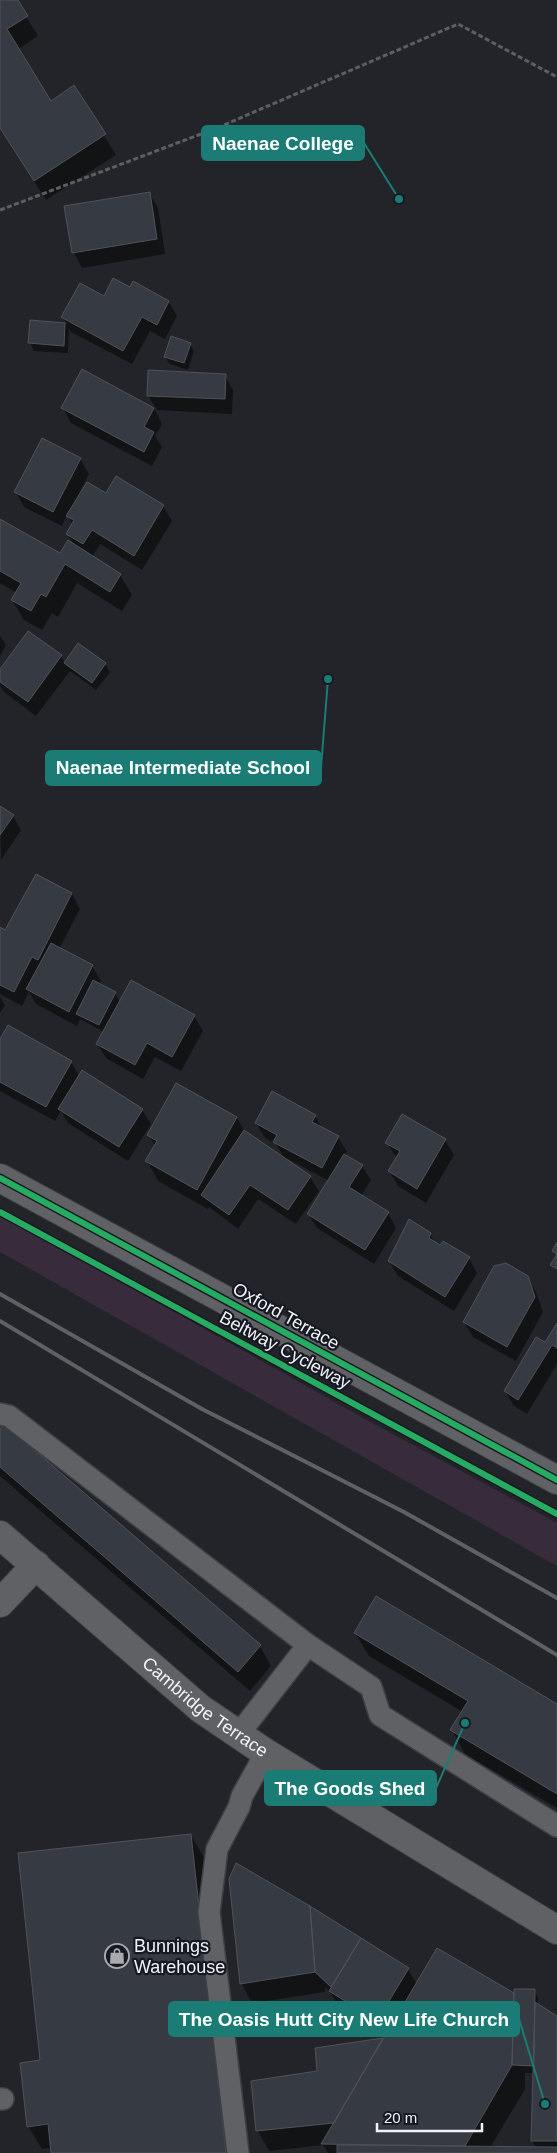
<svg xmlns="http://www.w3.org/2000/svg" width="557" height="2153" font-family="Arial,sans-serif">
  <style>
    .green { fill: #382c3c }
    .shadow { fill: #0007; fill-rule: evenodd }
    .building { fill: #363b43; stroke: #505257 }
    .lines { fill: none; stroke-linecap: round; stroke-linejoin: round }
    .service-casing { stroke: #3e3f44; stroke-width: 24 }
    .minor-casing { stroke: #3e3f44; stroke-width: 30 }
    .tertiary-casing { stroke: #3e3f44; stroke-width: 30 }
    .secondary-casing { stroke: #3e3f44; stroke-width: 30 }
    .path { stroke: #5d5e62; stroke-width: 3; stroke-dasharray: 5 2.5; stroke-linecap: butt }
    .service { stroke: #606165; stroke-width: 21 }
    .minor { stroke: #606165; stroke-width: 28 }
    .tertiary { stroke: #606165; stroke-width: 28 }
    .secondary { stroke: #606165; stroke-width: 28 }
    .rail { stroke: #5e6064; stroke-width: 4 }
    .cycleway-casing { stroke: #171922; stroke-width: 9 }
    .cycleway { stroke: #26ab63; stroke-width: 6 }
    .labels { text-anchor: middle; stroke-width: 4.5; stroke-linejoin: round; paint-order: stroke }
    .street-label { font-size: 18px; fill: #f0f2f9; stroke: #171922 }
    .poi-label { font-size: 18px; fill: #f0f2f9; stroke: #171922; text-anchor: start }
    .leader { fill: none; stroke: #1a7c75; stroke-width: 2 }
    .callout-dot { fill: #1a7c75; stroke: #171922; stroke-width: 2 }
    .callout { fill: #1a7c75; stroke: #1a7c75; stroke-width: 2 }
    .callout-label { font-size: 19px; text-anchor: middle; font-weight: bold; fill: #fff }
  </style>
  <rect width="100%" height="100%" fill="#232429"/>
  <!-- green -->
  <path class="green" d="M0,1214L363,1418L557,1523V1566L0,1252Z"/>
  <!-- shadow -->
  <path class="shadow" d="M0,0H16L38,36L18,49L51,103L74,87L116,155L46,200L0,128Z
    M149,193L158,208L165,254L82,268L74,253L66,208Z
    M104,298L168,301L177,316L165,339L150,331L132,364L71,332L69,328L68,353L34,351L30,343L31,321L67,324L63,317Z
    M190,344L194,351L188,370L170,364L165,357Z
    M83,371L155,410L162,424L155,436L162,447L152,466L71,423L63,408Z
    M225,376L233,390L232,414L157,410L148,395Z
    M80,459L89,474L76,499L106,495L163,506L172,521L142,570L100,544L92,557L120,575L132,595L122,611L77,583L58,617L52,613L42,630L24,620L12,600L17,593L0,583V520L61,555L75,546L67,534L73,525L67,515L62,526L24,507L16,492Z
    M0,636L6,645L0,656Z
    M78,645L105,664L110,672L96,690L70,671L36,716L4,692L0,685V671L61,656L65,663Z
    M0,807L13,816L21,830L1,860Z
    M36,875L72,894L80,909L59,949L92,966L101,981L99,985L115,993L120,1002L132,982L194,1016L203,1031L181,1071L155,1057L143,1079L106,1058L97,1044L104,1032L80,1019L77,1026L36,1004L29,992L22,1006L0,994V929L6,932Z
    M0,997L5,1005L0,1013Z
    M0,1041L71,1062L79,1076L142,1110L151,1124L128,1161L68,1123L61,1111L55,1121L0,1091Z
    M177,1085L237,1118L245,1132L285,1159L276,1144L265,1138L256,1123L315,1116L322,1129L338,1137L347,1152L345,1155L362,1166L371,1180L361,1196L388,1213L396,1228L374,1264L317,1228L308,1214L329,1181L288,1159L287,1161L310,1177L319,1191L296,1224L258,1199L238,1229L209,1207L208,1209L158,1181L147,1161L155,1146L149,1135Z
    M402,1115L445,1140L454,1155L426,1203L398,1186L389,1171L397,1158L387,1143Z
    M430,1234L436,1244L469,1258L477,1273L454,1311L398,1276L389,1261Z
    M527,1277L536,1292L543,1312L516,1361L473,1337L464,1322Z
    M557,1325V1364L527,1414L514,1406L505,1391L546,1344Z
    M0,1431L260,1646L271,1666L250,1691L0,1476Z
    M355,1633L557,1705V1808L465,1754L452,1730L463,1712L369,1656Z
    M191,1835L204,1858L237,2153H52V2148L42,2149L28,2126L42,2061Z
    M309,1907L408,1969L417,1985L515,1995L534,1990L538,1998V2006L557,2017V2153H328L323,2145L269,2151L258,2131L252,2082L319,2072L316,2049L382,2040L383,2042L387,2035L338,2006L331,1993L325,1987V1992L252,2003L241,1983ZM525,2073H534L532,2141L537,2149L490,2148L525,2089Z"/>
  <!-- building -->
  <path class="building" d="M0,0H18L28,16L7,29L51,101L74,85L106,134L34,181L0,128Z
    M150,192L157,239L72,253L64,206Z
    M113,278L130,287L133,281L169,301L157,325L142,317L123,351L61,317L80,283L104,296Z
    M30,320L65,323L64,346L28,343Z
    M171,336L191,343L184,363L164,357Z
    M82,369L154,408L144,427L154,432L144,452L61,408Z
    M148,370L226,374L225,399L147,396Z
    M42,438L81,458L53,512L14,492Z
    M116,476L164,505L134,556L92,530L83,544L66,534L74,520L66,516L87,482L106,493Z
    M0,519L60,553L68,540L121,574L110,592L65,564L46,597L41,594L31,611L11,600L21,583L0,571Z
    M28,631L62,655L28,702L0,682V669Z
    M78,643L106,663L92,683L64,663Z
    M0,806L14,815L0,835Z
    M36,874L72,893L38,960L32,957L14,992L0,985V927L5,930Z
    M51,943L93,965L69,1012L26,989Z
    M93,980L116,992L99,1025L76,1014Z
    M131,980L195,1015L172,1057L147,1043L135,1065L96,1044Z
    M8,1025L72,1061L46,1107L0,1082V1039Z
    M82,1070L143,1109L119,1147L58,1109Z
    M176,1083L237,1117L197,1190L145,1161L157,1141L147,1135Z
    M272,1091L316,1115L312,1122L339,1136L322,1168L273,1142L277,1135L255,1123Z
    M402,1114L446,1139L417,1189L388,1171L400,1151L385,1143Z
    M244,1130L311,1176L288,1210L250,1185L229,1215L201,1195Z
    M344,1154L363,1165L349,1187L389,1212L365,1250L307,1214Z
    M409,1219L431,1233L429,1238L440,1245L443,1241L470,1257L445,1297L388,1261Z
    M557,1242V1269L550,1265L557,1254L552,1251Z
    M506,1263L528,1276L535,1297L507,1347L463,1322L494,1266Z
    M557,1323V1348L552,1345L518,1400L504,1391L536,1337L545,1342Z
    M4,1424L261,1645L238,1672L0,1467V1429Z
    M376,1596L557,1704V1794L450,1730L468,1701L354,1633Z
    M191,1834L226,2153H51L48,2124L27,2127L20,2063L40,2060L18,1853Z
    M236,1863L310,1906L315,1972L240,1984L229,1879Z
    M310,1906L361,1938L331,1987L315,1972Z
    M361,1938L409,1968L377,2021L329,1991Z
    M437,1948L514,1993L512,2065L465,2146L321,2144Z
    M514,1989H535L534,2066L512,2065Z
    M535,2002L557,2016V2141H531Z
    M383,2038L334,2123L256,2131L251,2081L317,2071L315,2048Z
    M337,2145L557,2147V2153H337Z"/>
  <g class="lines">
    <defs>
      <path id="service" d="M0,1414L9,1416L308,1645L371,1687L380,1715L557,1826
        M238,1735L308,1645
        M0,2099H3
        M238,2153L209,1912L217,1849L239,1807L242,1796L266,1753"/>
      <path id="minor" d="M0,1603L36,1565"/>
      <path id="tertiary" d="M0,1178L557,1480"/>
      <g id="secondary">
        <path id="s1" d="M0,1535L201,1709L266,1753L557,1930"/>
      </g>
    </defs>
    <!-- service casing -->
    <use href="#service" class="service-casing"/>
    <!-- minor casing -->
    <use href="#minor" class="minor-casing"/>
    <!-- tertiary casing -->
    <use href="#tertiary" class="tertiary-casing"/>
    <!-- secondary casing -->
    <use href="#secondary" class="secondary-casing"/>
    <!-- path -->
    <path class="path" d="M0,210L217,128L458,24L557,77"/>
    <!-- service -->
    <use href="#service" class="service"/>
    <!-- minor -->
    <use href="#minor" class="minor"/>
    <!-- tertiary -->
    <use href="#tertiary" class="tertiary"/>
    <!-- secondary -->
    <use href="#secondary" class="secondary"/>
    <!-- rail -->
    <path class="rail" d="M0,1294L202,1409L404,1512L557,1598
      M0,1321L557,1655"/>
    <defs>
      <path id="cycleway" d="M0,1178L557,1480
        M0,1212L557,1514"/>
    </defs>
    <!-- cycleway casing -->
    <use href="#cycleway" class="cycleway-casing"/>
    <!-- cycleway -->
    <use href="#cycleway" class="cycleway"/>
  </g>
  <!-- icons -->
  <defs>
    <symbol id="shop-ring" viewBox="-11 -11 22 22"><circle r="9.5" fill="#171922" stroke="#a8aab0" stroke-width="1.5"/><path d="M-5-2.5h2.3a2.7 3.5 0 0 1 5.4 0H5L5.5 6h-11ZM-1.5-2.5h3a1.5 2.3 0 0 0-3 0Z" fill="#a8aab0"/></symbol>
  </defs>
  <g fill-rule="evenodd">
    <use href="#shop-ring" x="103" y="1942" width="28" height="28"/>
  </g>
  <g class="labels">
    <!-- street labels -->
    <g class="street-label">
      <text transform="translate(286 1316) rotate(29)" y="6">Oxford Terrace</text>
      <text transform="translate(285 1350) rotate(28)" y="6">Beltway Cycleway</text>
      <text dy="6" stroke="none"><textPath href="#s1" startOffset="268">Cambridge Terrace</textPath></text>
    </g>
    <!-- poi labels -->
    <g class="poi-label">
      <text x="134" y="1952">Bunnings<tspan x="134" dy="21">Warehouse</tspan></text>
    </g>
  </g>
  <!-- callouts -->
  <path class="leader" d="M399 199L364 143M328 679L321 768M465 1723L436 1788M545 2104L519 2019"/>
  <g class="callout-dot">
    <circle cx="399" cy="199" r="5"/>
    <circle cx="328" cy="679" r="5"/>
    <circle cx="465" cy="1723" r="5"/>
    <circle cx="545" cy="2104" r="5"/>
  </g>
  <g class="callout">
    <rect x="202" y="126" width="162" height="34" rx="5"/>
    <rect x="46" y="751" width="275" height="34" rx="5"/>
    <rect x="265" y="1771" width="171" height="34" rx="5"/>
    <rect x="169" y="2002" width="350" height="34" rx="5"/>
  </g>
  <g class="callout-label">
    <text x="283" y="150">Naenae College</text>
    <text x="183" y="774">Naenae Intermediate School</text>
    <text x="350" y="1795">The Goods Shed</text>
    <text x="344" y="2026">The Oasis Hutt City New Life Church</text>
  </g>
  <!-- scale -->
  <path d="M377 2123v8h105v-8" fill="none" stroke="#f0f2f9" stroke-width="2.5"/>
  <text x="384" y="2123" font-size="15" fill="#f0f2f9" stroke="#171922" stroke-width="4" paint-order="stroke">20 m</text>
</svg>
